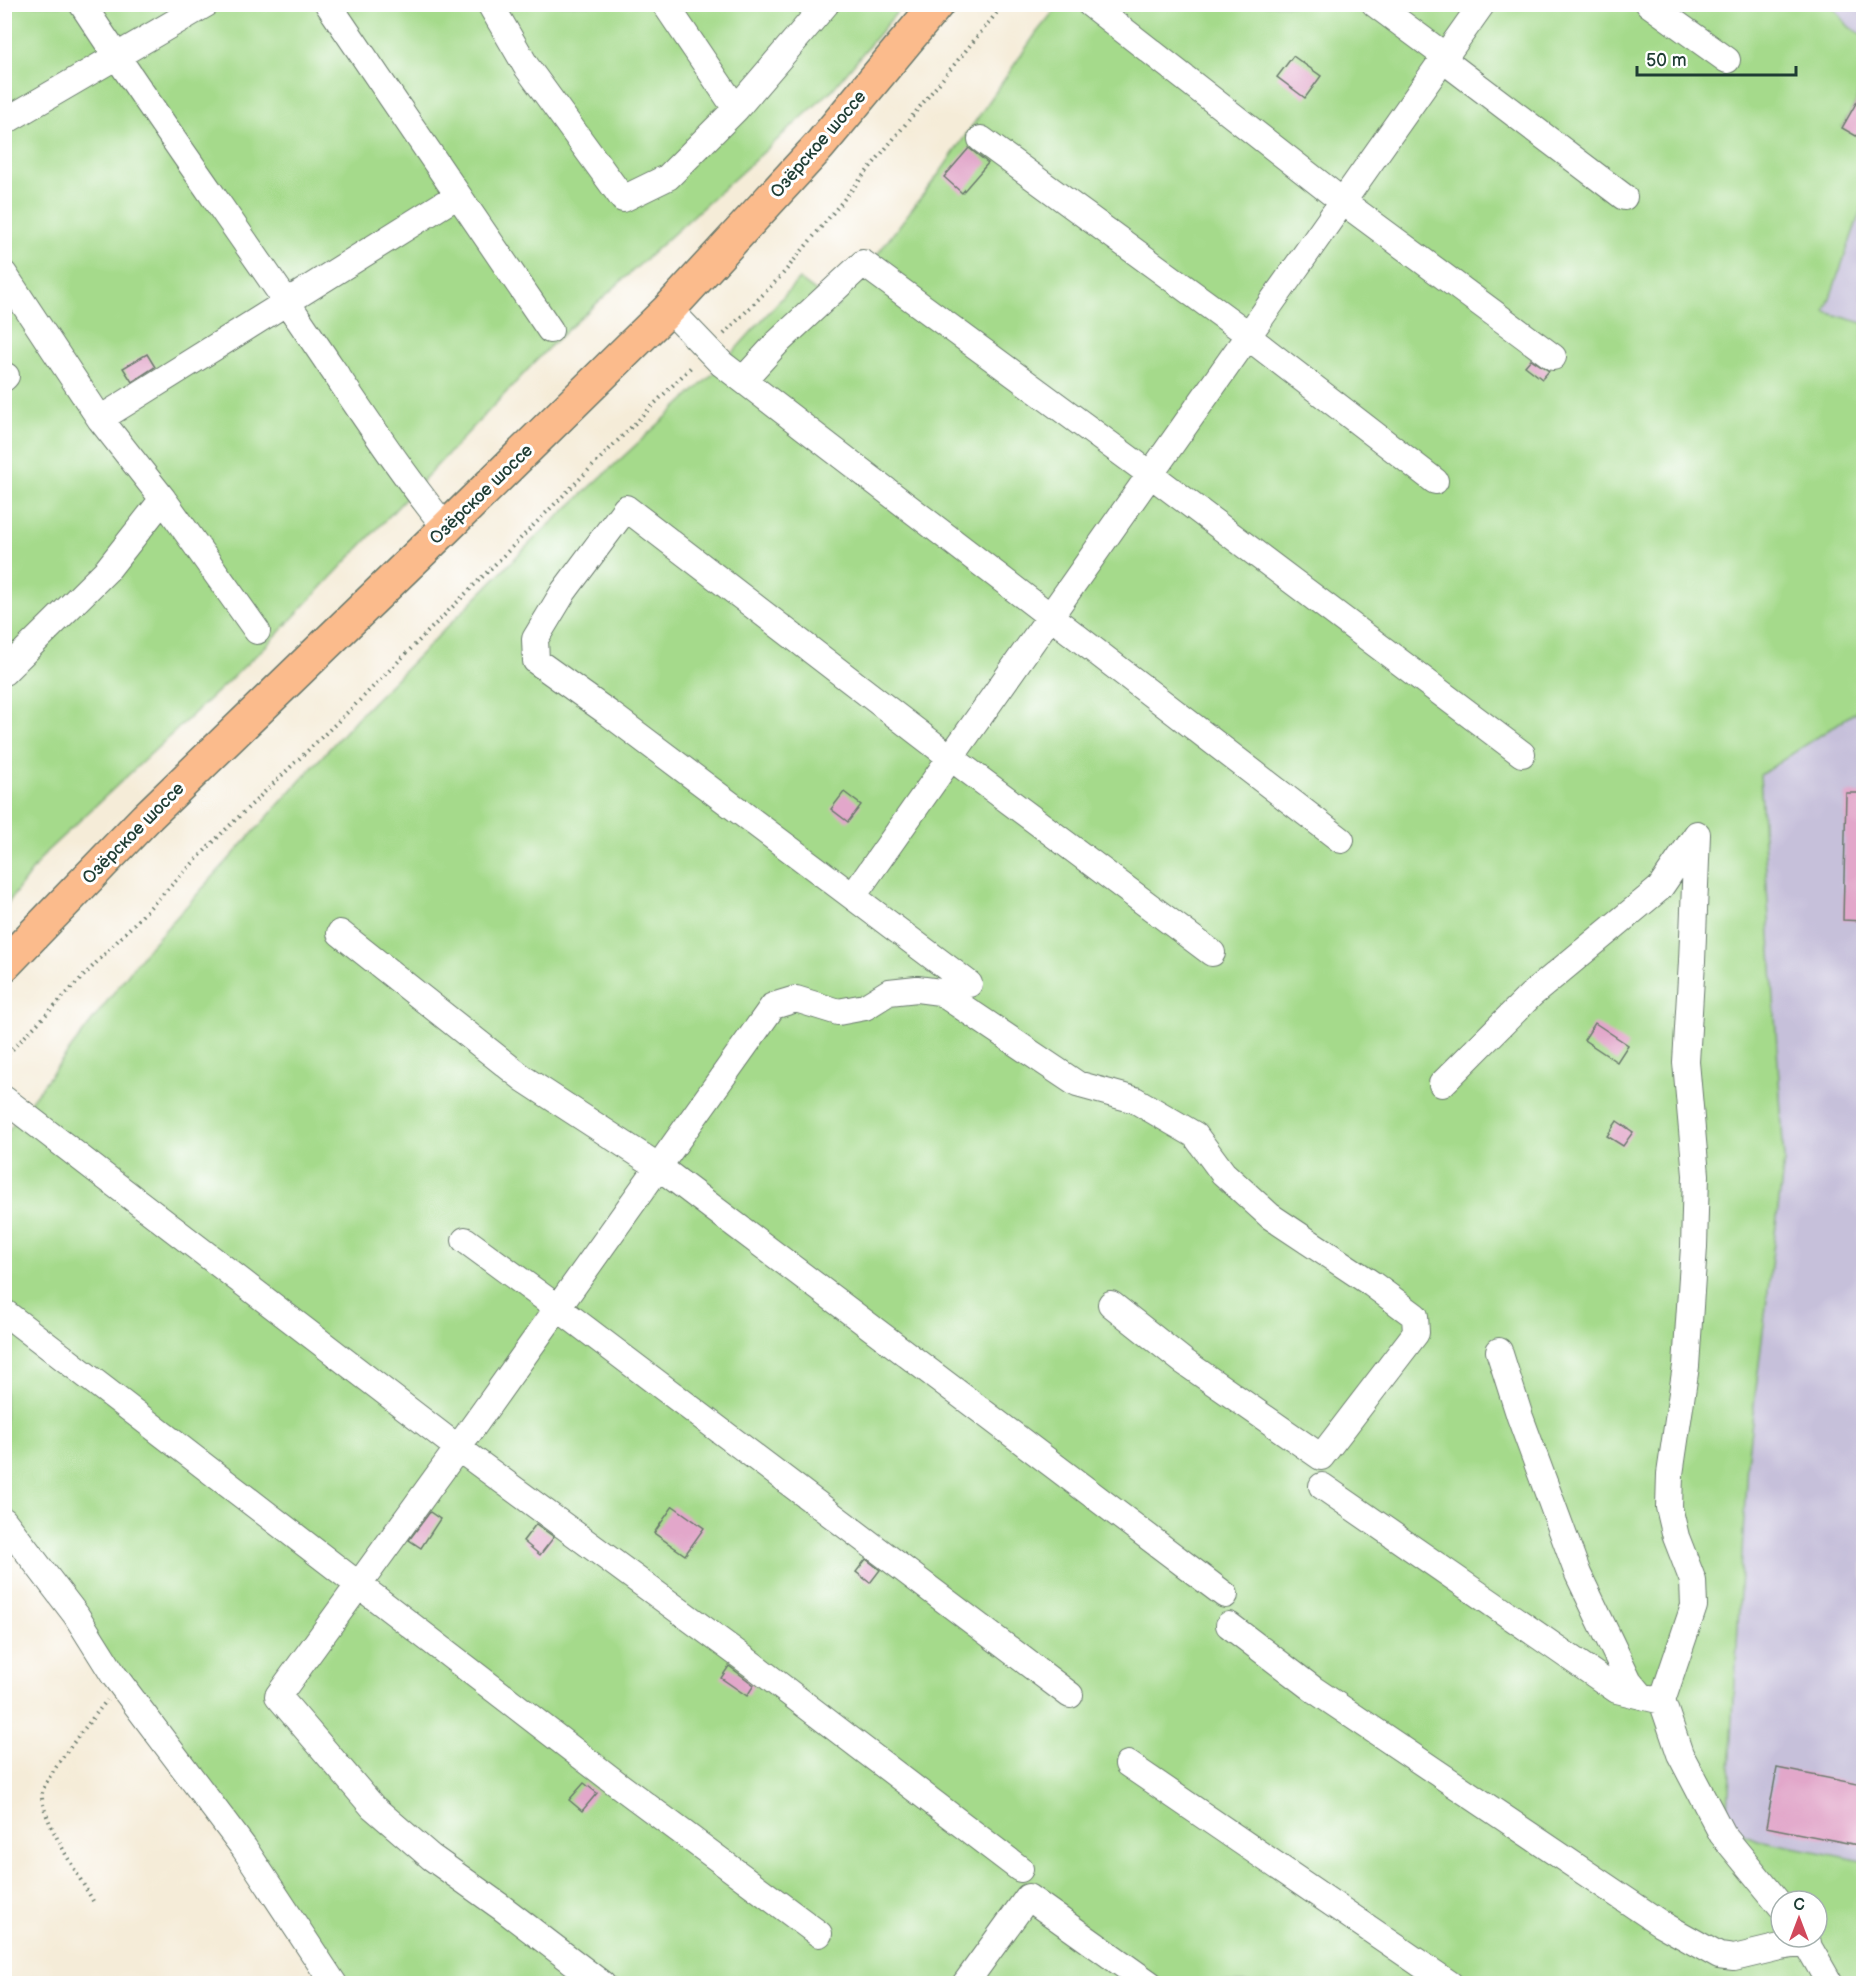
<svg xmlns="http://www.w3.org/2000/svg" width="1868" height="1988" font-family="'Balsamiq Sans',sans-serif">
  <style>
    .industrial { fill: #c6c0da }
    .green { fill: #a5da8b; stroke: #628c60; stroke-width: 1.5; fill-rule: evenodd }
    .building { fill: #e2a7ca }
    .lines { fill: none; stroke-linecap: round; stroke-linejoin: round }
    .minor-casing { stroke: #6a7a6d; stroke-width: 28 }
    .major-casing { stroke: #6a7a6d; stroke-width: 36 }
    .path { stroke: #6a7a6d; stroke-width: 4; stroke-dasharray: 1.5 4.5; stroke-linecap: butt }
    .minor { stroke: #fff; stroke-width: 26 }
    .major { stroke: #fbbb8c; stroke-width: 33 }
    .labels { text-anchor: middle; stroke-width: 6; stroke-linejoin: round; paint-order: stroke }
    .street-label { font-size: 18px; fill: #1f3d34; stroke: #fff }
  </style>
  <rect width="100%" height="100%" fill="#fff"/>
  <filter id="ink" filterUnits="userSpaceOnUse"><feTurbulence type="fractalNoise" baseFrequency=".0167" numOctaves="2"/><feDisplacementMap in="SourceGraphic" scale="12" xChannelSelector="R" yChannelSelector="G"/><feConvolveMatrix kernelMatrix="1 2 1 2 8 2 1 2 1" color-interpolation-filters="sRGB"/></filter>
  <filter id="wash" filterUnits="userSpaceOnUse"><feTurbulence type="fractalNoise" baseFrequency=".008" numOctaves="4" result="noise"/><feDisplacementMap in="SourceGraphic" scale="24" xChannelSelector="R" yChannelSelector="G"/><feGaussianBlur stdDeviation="1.35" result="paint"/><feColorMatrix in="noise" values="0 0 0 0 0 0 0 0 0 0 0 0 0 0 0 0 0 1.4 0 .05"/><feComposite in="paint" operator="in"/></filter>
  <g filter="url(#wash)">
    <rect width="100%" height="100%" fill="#f5ecd8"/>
    <!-- industrial -->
    <path class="industrial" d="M1831,5H1863V35L1849,27Z
      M1863,204V323L1825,313Z
      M1863,707V1861L1758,1840L1727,1827L1747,1462L1784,1160L1760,775Z"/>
    <!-- green -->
    <path class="green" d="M1831,4L1849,27L1863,35V64L1856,103L1842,127L1860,138L1863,133V204L1825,312L1863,323V707L1760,775L1784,1160L1747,1462L1727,1827L1758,1840L1863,1861V1983H334L5,1521L4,1136L144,953L357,718L535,538L715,372L799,279L837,307L941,171L1037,32L1059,5ZM1781,1901H1817V1937H1781Z
      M5,5H903L832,90L552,344L268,644L46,852L5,907Z"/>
    <g id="blocks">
      <!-- building -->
      <path class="building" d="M1293,56L1321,76L1305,98L1277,77Z
        M1863,91V140L1842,128Z
        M969,148L988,163L962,193L944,177Z
        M147,354L155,367L132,382L123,368Z
        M1531,359L1549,371L1542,379L1525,366Z
        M844,792L861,805L848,822L831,809Z
        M1846,793H1863V921L1843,920Z
        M1595,1023L1628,1045L1617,1062L1584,1040Z
        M1617,1121L1633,1132L1623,1146L1607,1136Z
        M673,1506L704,1528L685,1555L654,1533Z
        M430,1512L440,1519L421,1548L409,1540Z
        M536,1524L554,1537L540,1555L523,1541Z
        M866,1559L880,1570L870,1583L856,1572Z
        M729,1666L754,1685L747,1696L721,1678Z
        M1777,1768L1863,1785V1846L1766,1827Z
        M584,1783L597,1793L582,1811L569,1800Z"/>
    </g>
  </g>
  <g filter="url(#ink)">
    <use href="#blocks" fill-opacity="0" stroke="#6a7a6d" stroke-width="1.5"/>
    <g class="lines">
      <defs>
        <path id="minor" d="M82,4C148,105 218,202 286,301C339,377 388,456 446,528
          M328,4L550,330
          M490,4L526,66L623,199L668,177L736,109L826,4
          M665,4L736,109
          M1090,4L1342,201L1553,357
          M1375,4L1445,56L1450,65L1624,197
          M1649,4L1727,60
          M4,122L206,4
          M981,139L1241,329L1247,336L1435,481
          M4,274L100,419L163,499L257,631
          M669,309L722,364L1341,840
          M4,378L6,376
          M743,380L777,343L863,263L1150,474L1522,754
          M100,419L458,195
          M4,672L107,570L163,499
          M853,896L1482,4
          M340,933L524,1079L659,1167L1225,1595
          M969,984L610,714L536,661L535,639L564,591L626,508L950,757L1212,953
          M1442,1084L1531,995L1660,888L1697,834L1692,961L1686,1062L1696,1175L1694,1247L1686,1366L1670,1474L1669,1507L1676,1537L1693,1581L1694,1606L1662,1701L1680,1754L1722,1834L1781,1906
          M4,1099L458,1448L753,1665L1020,1869
          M465,1240L558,1308L1070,1695
          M4,1312L616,1783L819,1934
          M1499,1351L1520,1417L1578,1574L1629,1681L1640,1694
          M1322,1486L1617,1690L1662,1701
          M4,1521L76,1615L113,1674L244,1848L334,1984
          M1229,1625L1313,1689L1660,1923L1719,1956L1734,1958L1780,1947L1808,1943
          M1128,1764L1450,1984
          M1803,1937L1830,1984
          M602,1984L501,1907L431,1857L373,1807L278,1696L458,1448L773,1006L796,999L838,1012L865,1007L889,992L917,989L940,992L1077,1084L1135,1100L1195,1135L1223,1173L1270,1216L1372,1284L1415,1316L1416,1333L1321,1457L1183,1361L1111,1304
          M965,1984L1028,1897L1150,1984"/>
        <path id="major" d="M4,965L146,818L446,528L669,309L820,145L937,4"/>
      </defs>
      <!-- minor casing -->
      <use href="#minor" class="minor-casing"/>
      <!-- major casing -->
      <use href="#major" class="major-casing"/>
      <!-- path -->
      <path class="path" d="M724,334L782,275L1004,4
        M4,1058L223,832L352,708L693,365
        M93,1901C81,1879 40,1817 42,1794C43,1778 94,1717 107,1700"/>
      <!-- minor -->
      <use href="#minor" class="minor"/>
      <!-- major -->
      <use href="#major" class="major"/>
    </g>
  </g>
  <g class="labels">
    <!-- street labels -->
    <g class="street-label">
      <text transform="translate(818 144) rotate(-49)" y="6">Озёрское шоссе</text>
      <text transform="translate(481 494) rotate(-44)" y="6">Озёрское шоссе</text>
      <text transform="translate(133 833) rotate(-45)" y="6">Озёрское шоссе</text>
    </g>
  </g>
  <!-- margin -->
  <rect width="1868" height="1988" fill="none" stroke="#fff" stroke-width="24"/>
  <!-- north arrow -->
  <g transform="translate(1799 1919)"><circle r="28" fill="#ffffff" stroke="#a5b1ae" stroke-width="1.5"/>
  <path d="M0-4.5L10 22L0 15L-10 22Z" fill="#d1495b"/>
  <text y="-9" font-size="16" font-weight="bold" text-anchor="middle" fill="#1f3d34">С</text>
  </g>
  <!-- scale -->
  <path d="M1637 66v9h159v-9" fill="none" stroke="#1f3d34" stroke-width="3"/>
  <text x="1646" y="66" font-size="18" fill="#1f3d34" stroke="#ffffff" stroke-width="4.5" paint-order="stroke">50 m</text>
</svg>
